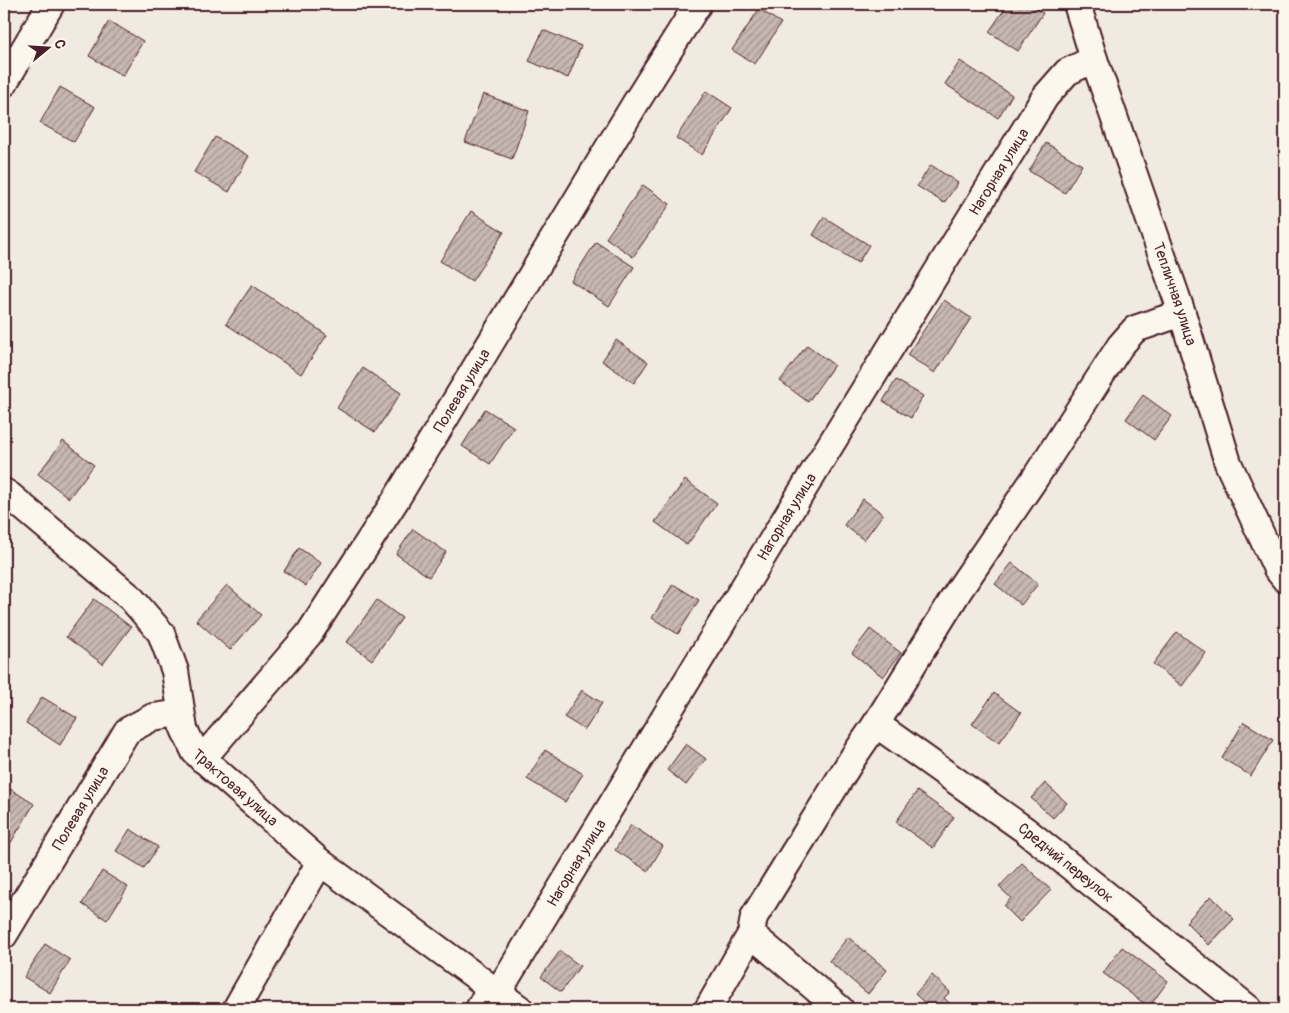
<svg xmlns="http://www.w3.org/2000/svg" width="1289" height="1013" font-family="Pangolin,sans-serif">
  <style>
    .building { fill: url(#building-hatch); stroke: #4a1f2b }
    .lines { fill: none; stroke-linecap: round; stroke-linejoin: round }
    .minor-casing { stroke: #4a1f2b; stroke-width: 30 }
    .minor { stroke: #fbf7ec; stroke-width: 26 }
    .labels { text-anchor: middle; stroke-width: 5; stroke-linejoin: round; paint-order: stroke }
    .street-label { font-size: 15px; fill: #4a1f2b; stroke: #fbf7ec }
  </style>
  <defs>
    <pattern id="building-hatch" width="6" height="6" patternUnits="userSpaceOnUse" patternTransform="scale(1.25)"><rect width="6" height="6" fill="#c8b8b3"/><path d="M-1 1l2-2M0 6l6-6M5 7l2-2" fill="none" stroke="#a49592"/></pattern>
  </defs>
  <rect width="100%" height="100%" fill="#f0eae0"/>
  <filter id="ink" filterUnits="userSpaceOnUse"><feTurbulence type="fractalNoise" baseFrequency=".02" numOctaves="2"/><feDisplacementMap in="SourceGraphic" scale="10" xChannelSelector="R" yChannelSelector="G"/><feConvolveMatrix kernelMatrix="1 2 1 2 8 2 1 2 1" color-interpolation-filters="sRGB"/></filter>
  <g filter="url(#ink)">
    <!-- building -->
    <path class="building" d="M1008,4H1029L1043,13L1018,51L989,32Z
      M759,9L781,23L755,64L732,50Z
      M109,21L143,41L123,76L89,56Z
      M543,30L581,46L568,78L529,61Z
      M960,61L1012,95L998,118L945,84Z
      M60,87L95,107L74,142L40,123Z
      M706,91L732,108L702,155L676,138Z
      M483,94L529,111L512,159L465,142Z
      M215,137L249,156L229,192L194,172Z
      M1046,143L1082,165L1065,193L1029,171Z
      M931,165L958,183L944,203L917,186Z
      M643,185L670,204L633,257L606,238Z
      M471,211L504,232L472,281L440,261Z
      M824,217L869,245L858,263L813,235Z
      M596,242L634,267L609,306L571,281Z
      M252,285L327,335L301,374L226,324Z
      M944,300L971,318L935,373L907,355Z
      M616,340L648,362L634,383L602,361Z
      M807,345L834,365L808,402L780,381Z
      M363,368L401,393L375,432L337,408Z
      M896,380L923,396L911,418L883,401Z
      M1143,395L1172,416L1154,440L1126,419Z
      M485,409L514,427L490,464L462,446Z
      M63,441L94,465L69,498L38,474Z
      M685,480L717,503L687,545L655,522Z
      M863,499L883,514L864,540L844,525Z
      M413,529L446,552L429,577L396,554Z
      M299,548L321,563L306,586L284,571Z
      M1012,563L1038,584L1021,605L995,584Z
      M673,584L699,600L678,634L652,618Z
      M227,585L261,615L230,650L196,620Z
      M94,599L131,627L103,664L66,637Z
      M377,600L402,618L372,660L347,642Z
      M870,629L901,653L883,677L852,653Z
      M1177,632L1206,653L1182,686L1153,664Z
      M582,690L602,703L585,730L564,717Z
      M994,693L1021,713L999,743L972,724Z
      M42,697L77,718L60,745L26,723Z
      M1244,722L1273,740L1251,776L1222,758Z
      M686,744L706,759L686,785L667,770Z
      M545,750L583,774L565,802L527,779Z
      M1045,783L1067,803L1053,818L1031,798Z
      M4,785L34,804L10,844L4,841Z
      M917,791L954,817L933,848L896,822Z
      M631,825L663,846L648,871L615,850Z
      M130,829L158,847L144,868L116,851Z
      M1022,863L1051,890L1020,922L1004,906L1011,898L999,887Z
      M102,871L128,887L107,920L82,904Z
      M1211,896L1234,919L1209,945L1186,922Z
      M848,937L887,970L868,994L829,961Z
      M45,944L70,960L50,993L24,977Z
      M1122,947L1168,981L1149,1007L1103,973Z
      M560,951L580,966L561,992L541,977Z
      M932,975L950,992L944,998L956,1009H931L915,994Z"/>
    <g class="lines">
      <defs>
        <g id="minor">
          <path id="s1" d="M1077,4L1094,59L1182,313L1228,463L1277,569L1285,579"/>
          <path d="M4,83L51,4"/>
          <path id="s2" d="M4,492L9,495L131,598L161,633L175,671L184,729L195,752L320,862L520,1009"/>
          <path id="s3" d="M876,724L1025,830L1249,1009"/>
          <path id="s4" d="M202,759L309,634L395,501L635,104L698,4"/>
          <path d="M751,934L840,1009"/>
          <path id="s5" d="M4,935L127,731L153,717L181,713"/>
          <path id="s6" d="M498,992L818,465L1045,97L1067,72L1094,59"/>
          <path d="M236,1009L320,862"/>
          <path d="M479,1009L491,987"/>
          <path d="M708,1009L751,934L754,917L854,756L876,724L959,590L1035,478L1120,346L1135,329L1182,313"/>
        </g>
      </defs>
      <!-- minor casing -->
      <use href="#minor" class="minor-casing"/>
      <!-- minor -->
      <use href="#minor" class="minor"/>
    </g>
  </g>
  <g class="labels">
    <!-- street labels -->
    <g class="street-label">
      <text dy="5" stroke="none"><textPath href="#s6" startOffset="961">Нагорная улица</textPath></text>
      <text dy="5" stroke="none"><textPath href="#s1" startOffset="306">Тепличная улица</textPath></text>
      <text dy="5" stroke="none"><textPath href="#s4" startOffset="452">Полевая улица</textPath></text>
      <text dy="5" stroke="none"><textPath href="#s6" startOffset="556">Нагорная улица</textPath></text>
      <text dy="5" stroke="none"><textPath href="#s2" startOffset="390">Трактовая улица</textPath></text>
      <text dy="5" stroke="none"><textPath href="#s5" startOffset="148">Полевая улица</textPath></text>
      <text dy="5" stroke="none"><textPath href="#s6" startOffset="151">Нагорная улица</textPath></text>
      <text dy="5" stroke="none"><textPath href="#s3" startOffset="235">Средний переулок</textPath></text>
    </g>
  </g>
  <!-- margin -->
  <rect width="1289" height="1013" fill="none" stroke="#fbf7ec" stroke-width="20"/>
  <rect x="10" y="10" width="1269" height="993" fill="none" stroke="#4a1f2b" stroke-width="2" filter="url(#ink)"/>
  <!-- north arrow -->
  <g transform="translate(48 48) rotate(72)" stroke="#fbf7ec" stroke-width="4" paint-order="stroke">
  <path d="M0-4L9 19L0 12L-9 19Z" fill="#4a1f2b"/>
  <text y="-8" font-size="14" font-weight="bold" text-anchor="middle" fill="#4a1f2b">С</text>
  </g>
</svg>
